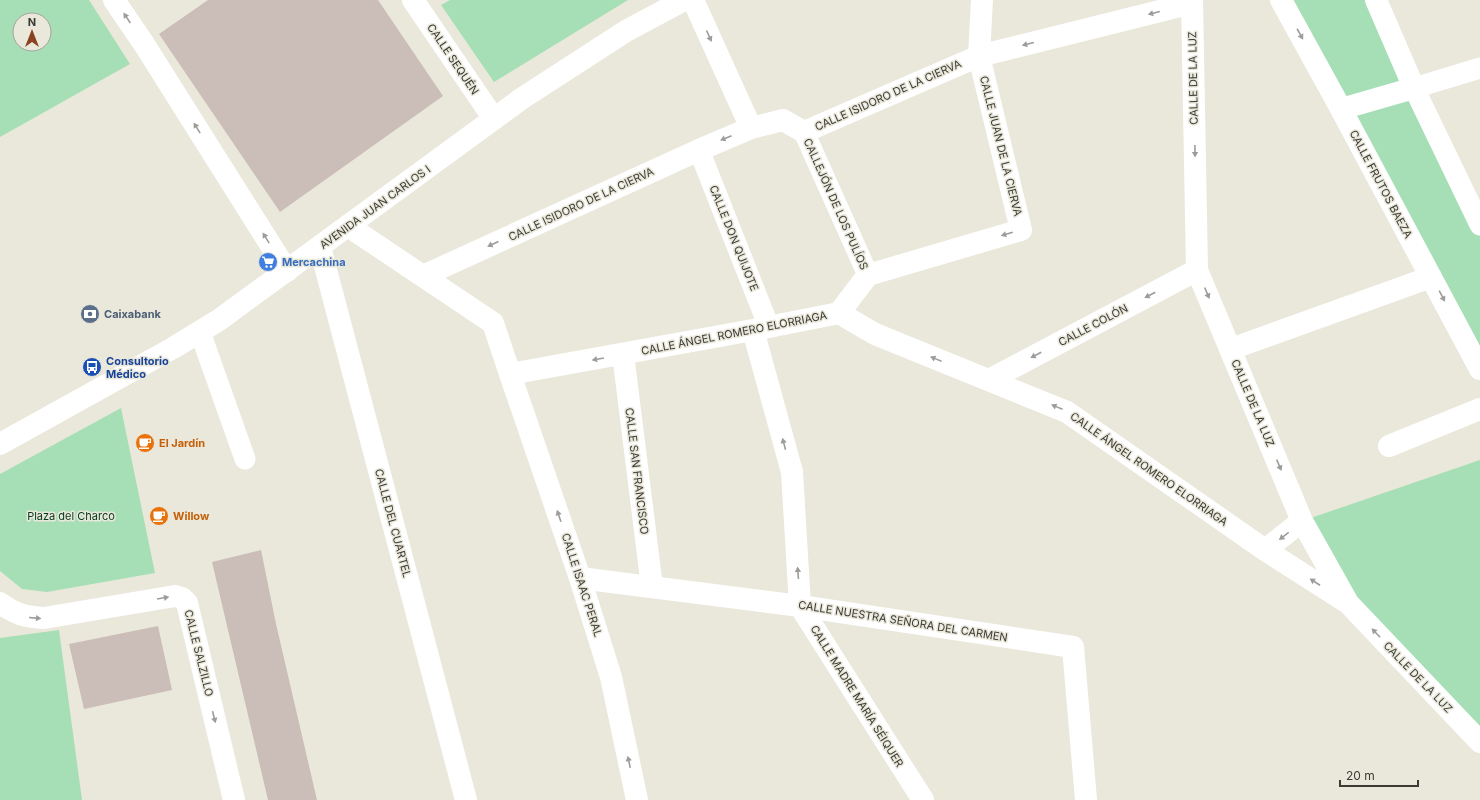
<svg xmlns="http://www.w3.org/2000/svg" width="1480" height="800" font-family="Inter,sans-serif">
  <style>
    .green { fill: #a6dfb5; fill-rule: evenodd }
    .building { fill: #cbbdb8 }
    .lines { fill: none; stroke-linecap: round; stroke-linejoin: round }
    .pedestrian { stroke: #fff; stroke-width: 21 }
    .minor { stroke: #fff; stroke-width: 22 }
    .secondary { stroke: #fff; stroke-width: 22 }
    .oneway { fill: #9d9c9a }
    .labels { text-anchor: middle; stroke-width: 3; stroke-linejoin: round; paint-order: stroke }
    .street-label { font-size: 11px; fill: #3b3a35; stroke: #eae8db }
    .shop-label { font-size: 11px; font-weight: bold; fill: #366cbe; stroke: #eae8db; text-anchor: start }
    .service-label { font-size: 11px; font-weight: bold; fill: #4e5e75; stroke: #eae8db; text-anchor: start }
    .transit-label { font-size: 11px; font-weight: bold; fill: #164399; stroke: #eae8db; text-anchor: start }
    .food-label { font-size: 11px; font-weight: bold; fill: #c56008; stroke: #eae8db; text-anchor: start }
    .park-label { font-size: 11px; fill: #03391b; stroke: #eae8db }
  </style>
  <rect width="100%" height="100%" fill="#eae8db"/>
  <!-- green -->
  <path class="green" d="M0,0H89L130,64L0,137ZM20,20H44V44H20Z
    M450,0H628L494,82L441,5Z
    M1281,0H1376L1480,225V369Z
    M121,408L155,573L47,592L22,589L0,571V474Z
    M1480,460V742L1348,603L1302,521Z
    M59,630L82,800H0V638Z"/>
  <!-- building -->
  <path class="building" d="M208,0H378L443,96L280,212L159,34Z
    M261,550L276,624L317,800H268L212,562Z
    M158,626L172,690L84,709L69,644Z"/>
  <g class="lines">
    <!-- pedestrian -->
    <path class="pedestrian" d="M1480,68L1414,88L1480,225
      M804,132L868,275
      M699,150L769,327
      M200,332L245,459"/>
    <!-- minor -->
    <path class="minor" d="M114,0L144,44L287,271
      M413,0L494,119
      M693,0L751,128
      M1192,0L1197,270L1302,521L1348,603L1480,742
      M1281,0L1341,109L1480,369
      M1341,109L1414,88L1376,0
      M348,226L493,323L510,374L753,330L839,313L875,334L1067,412L1265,550L1348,603
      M320,247L466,800
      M423,276L699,150L751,128L783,120L804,132L979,56L1192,3
      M839,313L868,275L1021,230L979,56L982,0
      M753,330L792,472L800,606L923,800
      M1231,349L1431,277
      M623,354L652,587
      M510,374L580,578L611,677L637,800
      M989,380L1197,270
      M1389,446L1480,409
      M1265,550L1302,521
      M580,578L800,606L1073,647L1086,800
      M0,603C15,614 25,617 44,618L175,596L182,598L187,603L234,800"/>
    <!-- secondary -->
    <path class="secondary" d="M0,444L173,348L219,320L521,99L626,31L684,0"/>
  </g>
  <!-- one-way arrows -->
  <defs><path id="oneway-solid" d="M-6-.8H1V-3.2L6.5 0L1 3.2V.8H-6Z"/></defs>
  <g class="oneway">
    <use href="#oneway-solid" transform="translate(1154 13) rotate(166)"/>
    <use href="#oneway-solid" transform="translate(127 18) rotate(-124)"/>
    <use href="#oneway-solid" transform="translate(1300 34) rotate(61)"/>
    <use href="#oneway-solid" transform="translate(709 36) rotate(66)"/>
    <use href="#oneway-solid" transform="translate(1028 44) rotate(166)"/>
    <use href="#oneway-solid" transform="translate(197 128) rotate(-122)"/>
    <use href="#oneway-solid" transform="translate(726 138) rotate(157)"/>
    <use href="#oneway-solid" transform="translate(1195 151) rotate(89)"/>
    <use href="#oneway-solid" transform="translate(1007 234) rotate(164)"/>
    <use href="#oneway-solid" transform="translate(266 238) rotate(-122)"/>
    <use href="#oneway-solid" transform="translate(493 244) rotate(155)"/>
    <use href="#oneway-solid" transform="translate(1207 293) rotate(67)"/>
    <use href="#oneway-solid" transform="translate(1150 295) rotate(152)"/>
    <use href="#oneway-solid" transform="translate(1442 296) rotate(62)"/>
    <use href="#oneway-solid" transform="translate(1036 355) rotate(152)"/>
    <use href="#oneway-solid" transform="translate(598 359) rotate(170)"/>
    <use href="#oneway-solid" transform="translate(936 359) rotate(-158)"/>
    <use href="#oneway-solid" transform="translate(1057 407) rotate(-158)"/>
    <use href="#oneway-solid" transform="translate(784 444) rotate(-105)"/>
    <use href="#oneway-solid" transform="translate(1279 465) rotate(67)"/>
    <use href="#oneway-solid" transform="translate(559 516) rotate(-109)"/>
    <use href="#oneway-solid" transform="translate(1284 536) rotate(142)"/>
    <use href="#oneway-solid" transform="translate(798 573) rotate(-94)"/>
    <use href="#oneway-solid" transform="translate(1315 582) rotate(-147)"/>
    <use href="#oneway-solid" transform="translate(163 598) rotate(-10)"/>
    <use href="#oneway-solid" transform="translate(35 618) rotate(5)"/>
    <use href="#oneway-solid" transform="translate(1376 633) rotate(-134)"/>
    <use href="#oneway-solid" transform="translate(214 717) rotate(76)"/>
    <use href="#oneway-solid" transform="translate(629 762) rotate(-102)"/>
  </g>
  <!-- icons -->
  <defs>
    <symbol id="supermarket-disc" viewBox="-11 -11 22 22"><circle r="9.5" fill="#3f7fe0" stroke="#eae8db"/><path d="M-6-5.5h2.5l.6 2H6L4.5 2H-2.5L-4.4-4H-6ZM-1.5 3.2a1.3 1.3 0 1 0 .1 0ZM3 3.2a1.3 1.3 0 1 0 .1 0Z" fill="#fff"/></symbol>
    <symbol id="bank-disc" viewBox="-11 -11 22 22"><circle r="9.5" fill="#5c6f8a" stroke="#eae8db"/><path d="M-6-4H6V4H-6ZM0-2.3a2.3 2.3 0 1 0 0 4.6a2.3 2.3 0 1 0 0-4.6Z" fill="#fff"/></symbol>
    <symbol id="bus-disc" viewBox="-11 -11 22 22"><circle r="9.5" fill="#1a4fb4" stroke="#eae8db"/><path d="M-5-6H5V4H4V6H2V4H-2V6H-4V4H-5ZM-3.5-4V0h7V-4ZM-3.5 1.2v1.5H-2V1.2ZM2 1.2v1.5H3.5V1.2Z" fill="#fff"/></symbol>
    <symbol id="cafe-disc" viewBox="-11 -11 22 22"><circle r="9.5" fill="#e8710a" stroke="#eae8db"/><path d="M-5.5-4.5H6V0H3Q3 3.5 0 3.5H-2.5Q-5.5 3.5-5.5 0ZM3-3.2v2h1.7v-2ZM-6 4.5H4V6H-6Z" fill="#fff"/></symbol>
  </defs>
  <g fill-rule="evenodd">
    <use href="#supermarket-disc" x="257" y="251" width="22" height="22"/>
    <use href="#bank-disc" x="79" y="303" width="22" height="22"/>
    <use href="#bus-disc" x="81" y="356" width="22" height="22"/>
    <use href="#cafe-disc" x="134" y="432" width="22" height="22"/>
    <use href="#cafe-disc" x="148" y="505" width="22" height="22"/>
  </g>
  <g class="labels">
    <!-- street labels -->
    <g class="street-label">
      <text transform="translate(453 59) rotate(56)" y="4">CALLE SEQUÉN</text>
      <text transform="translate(1193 78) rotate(-91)" y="4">CALLE DE LA LUZ</text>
      <text transform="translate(888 95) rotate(-24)" y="4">CALLE ISIDORO DE LA CIERVA</text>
      <text transform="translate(1001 146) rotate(76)" y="4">CALLE JUAN DE LA CIERVA</text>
      <text transform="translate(1381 184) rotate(62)" y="4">CALLE FRUTOS BAEZA</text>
      <text transform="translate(581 204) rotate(-25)" y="4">CALLE ISIDORO DE LA CIERVA</text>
      <text transform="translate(836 204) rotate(66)" y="4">CALLEJÓN DE LOS PULÍOS</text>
      <text transform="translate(375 207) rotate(-36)" y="4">AVENIDA JUAN CARLOS I</text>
      <text transform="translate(734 238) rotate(68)" y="4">CALLE DON QUIJOTE</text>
      <text transform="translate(1093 325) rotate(-28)" y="4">CALLE COLÓN</text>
      <text transform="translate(734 333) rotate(-11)" y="4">CALLE ÁNGEL ROMERO ELORRIAGA</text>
      <text transform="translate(1253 403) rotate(67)" y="4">CALLE DE LA LUZ</text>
      <text transform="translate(1149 469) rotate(35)" y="4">CALLE ÁNGEL ROMERO ELORRIAGA</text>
      <text transform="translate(637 471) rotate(83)" y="4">CALLE SAN FRANCISCO</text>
      <text transform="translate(393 523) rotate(75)" y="4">CALLE DEL CUARTEL</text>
      <text transform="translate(582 585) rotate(72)" y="4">CALLE ISAAC PERAL</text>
      <text transform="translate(903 621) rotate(9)" y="4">CALLE NUESTRA SEÑORA DEL CARMEN</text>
      <text transform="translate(199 653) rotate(76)" y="4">CALLE SALZILLO</text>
      <text transform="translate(1418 677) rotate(46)" y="4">CALLE DE LA LUZ</text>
      <text transform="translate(857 696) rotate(58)" y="4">CALLE MADRE MARÍA SÉIQUER</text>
    </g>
    <!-- shop labels -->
    <g class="shop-label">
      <text x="282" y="266">Mercachina</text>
    </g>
    <!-- service labels -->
    <g class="service-label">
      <text x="104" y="318">Caixabank</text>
    </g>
    <!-- transit labels -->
    <g class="transit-label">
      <text x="106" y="365">Consultorio<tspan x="106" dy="13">Médico</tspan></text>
    </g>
    <!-- food labels -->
    <g class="food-label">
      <text x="159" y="447">El Jardín</text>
      <text x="173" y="520">Willow</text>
    </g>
    <!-- park labels -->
    <g class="park-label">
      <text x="71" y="520">Plaza del Charco</text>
    </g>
  </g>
  <!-- north arrow -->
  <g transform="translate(32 32)"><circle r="19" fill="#eae8db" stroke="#a4a299"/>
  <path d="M0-3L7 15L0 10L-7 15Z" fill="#8a431e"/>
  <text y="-6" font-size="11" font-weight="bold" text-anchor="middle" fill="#3b3a35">N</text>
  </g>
  <!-- scale -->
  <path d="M1340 780v6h78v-6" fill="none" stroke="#3b3a35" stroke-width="2"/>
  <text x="1346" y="780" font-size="12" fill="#3b3a35" stroke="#eae8db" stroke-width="3" paint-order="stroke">20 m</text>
</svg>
